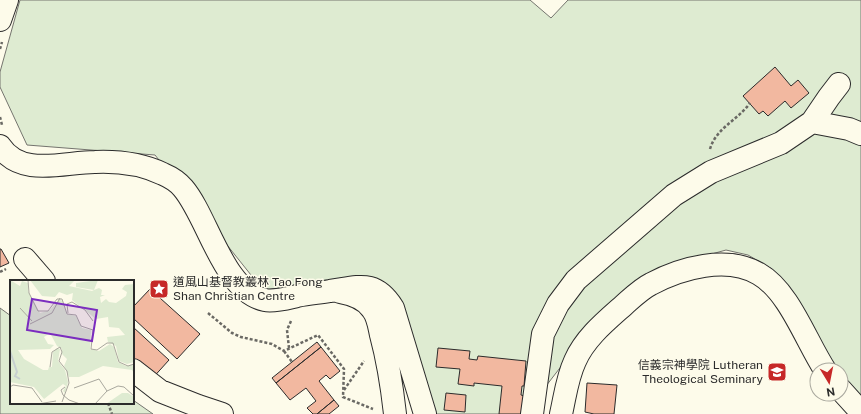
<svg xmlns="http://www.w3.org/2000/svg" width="861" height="414" font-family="'Public Sans','Noto Sans TC',sans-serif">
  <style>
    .green { fill: #deebd1; stroke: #74746e }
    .building { fill: #f2b8a0; stroke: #2b2b2b }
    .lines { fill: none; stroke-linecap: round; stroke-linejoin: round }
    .minor-casing { stroke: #2b2b2b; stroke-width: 24 }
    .path { stroke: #6a6964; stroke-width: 2.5; stroke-dasharray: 3 2; stroke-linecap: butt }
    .minor { stroke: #fdfbea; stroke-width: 22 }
    .labels { text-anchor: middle; stroke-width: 3; stroke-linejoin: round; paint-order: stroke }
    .poi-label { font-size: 12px; fill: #2b2b2b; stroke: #fdfbea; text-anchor: start }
    .inset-river { fill: none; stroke: #c7d0d0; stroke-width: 2 }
    .inset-road { fill: none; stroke: #a9a89e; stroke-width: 1 }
    .view { fill: #7b2cbf; fill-opacity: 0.15; stroke: #7b2cbf; stroke-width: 2 }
    .inset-edge { fill: none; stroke: #2b2b2b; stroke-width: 2 }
  </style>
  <rect width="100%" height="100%" fill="#fdfbea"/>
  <!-- green -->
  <path class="green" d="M20,0H530L551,18L568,0H861V401L841,379V370H834L791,297L772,269L748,255L726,250L683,262L586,334L546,386L538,414H436L399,309L358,278L263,290L155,155L27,145L0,87V72Z
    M0,308L11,316V403H133V400L153,414H0Z"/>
  <!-- building -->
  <path class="building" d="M775,67L791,86L798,80L809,93L791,108L785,101L768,116L763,111L759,114L743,96Z
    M0,249H1L9,263L0,267Z
    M150,289L200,334L177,359L133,318V307Z
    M133,327L169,360L150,381L133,366Z
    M317,342L321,347L276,383L272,378Z
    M321,347L340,371L330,379L326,375L319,381L334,400L317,414H313L307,408L316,401L306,388L290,400L276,383Z
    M438,348L470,351L469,359L477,360L478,356L526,361L524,386H522L521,395L525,396L523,414H499L502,386L474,383V386L458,384L460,369L436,367Z
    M587,383L617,385L614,414H594L585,412Z
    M446,393L466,395L465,412L444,410Z
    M334,400L339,406L329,414H317Z"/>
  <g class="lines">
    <defs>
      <path id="minor" d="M0,20L7,0
        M812,122L849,129L861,134
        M0,146C21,178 64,162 95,162C119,161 142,164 163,174C170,177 178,182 183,188C208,217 223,291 265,300C274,302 288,298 297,296C308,293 319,293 330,291C359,287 375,279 393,308L425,414
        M25,259L44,281
        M340,292C351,294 365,299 372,309C378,316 379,326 381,335C388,361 392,387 395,414
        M133,370L160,391L198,406L222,414
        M841,390L861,412
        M532,414L543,334L558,304L576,280L674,195L711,172L781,143L812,122L829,97L839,84
        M561,414C565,397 567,378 575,361C585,338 606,321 624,305C633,297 641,289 651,284C681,268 727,255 759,274C789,291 806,341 825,370"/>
    </defs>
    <!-- minor casing -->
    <use href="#minor" class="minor-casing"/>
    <!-- path -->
    <path class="path" d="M0,49L2,42
      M0,117L2,125
      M710,149C716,128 738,120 750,103
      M0,272L6,269
      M208,313L232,333L241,337L272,344L284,351L318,335L344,369L343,397L373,409
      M289,348L287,330L291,321
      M284,351L292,362
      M344,390L364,361
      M108,403L112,414"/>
    <!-- minor -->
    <use href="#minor" class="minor"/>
  </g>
  <!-- icons -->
  <defs>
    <symbol id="sight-square" viewBox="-11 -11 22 22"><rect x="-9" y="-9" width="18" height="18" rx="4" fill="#c62828" stroke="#fdfbea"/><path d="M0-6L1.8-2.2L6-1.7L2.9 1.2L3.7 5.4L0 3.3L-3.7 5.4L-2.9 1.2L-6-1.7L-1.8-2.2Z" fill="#fff"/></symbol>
    <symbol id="university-square" viewBox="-11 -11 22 22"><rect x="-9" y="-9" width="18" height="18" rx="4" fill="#c62828" stroke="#fdfbea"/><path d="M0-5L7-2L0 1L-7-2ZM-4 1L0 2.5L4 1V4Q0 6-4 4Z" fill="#fff"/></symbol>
  </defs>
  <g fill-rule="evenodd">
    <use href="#sight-square" x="148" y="278" width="22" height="22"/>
    <use href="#university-square" x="766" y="361" width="22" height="22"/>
  </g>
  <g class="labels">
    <!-- poi labels -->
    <g class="poi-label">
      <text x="173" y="286">道風山基督教叢林 Tao Fong<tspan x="173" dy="14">Shan Christian Centre</tspan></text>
      <text x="763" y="369" text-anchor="end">信義宗神學院 Lutheran<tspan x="763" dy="14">Theological Seminary</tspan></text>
    </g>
  </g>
  <!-- overview -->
  <g transform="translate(10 280)">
    <rect width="124" height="124" fill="#fdfbea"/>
    <path d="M0,0L10,6L12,1L18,3V11L30,33L40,30L49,19L53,21L57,34L66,36L72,48L81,50L80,69L89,71L100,64L104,67L108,82L116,86L124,84V93L122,90L93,86L69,97H59L54,86L57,79L52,74V69L47,66L40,53L34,57L38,64L44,65L40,69L8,70L14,79L33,90H38L39,87H42L43,72L47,68L50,69L48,81L55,90L58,102L55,113L53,111L56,106L53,104L34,119L24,107L0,102ZM20,0H65L59,6L82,11L84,10L66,7V3L88,0L84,10L89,8L92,10L91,15H95L90,17L91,23L96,19L99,22L106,23L116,16L117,12L112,9L115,5L124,4V82L117,84L109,81L106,66L98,62L97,57L115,55L109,48L99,47L98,37L86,39L62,20L63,13L57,15L49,12L45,17L32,16ZM112,113H118L124,117V124H96Z" fill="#deebd1"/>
    <path class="inset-river" d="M0,71L7,92L5,96L10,99"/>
    <path class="inset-road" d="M18,0L19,13L28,31H38L47,19H52L57,34L66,35L71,46L83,50L81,69L87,70L97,63H103L109,82L118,86L124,84M10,28L22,41M58,33L57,24L62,22L75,30L83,41M20,44L42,33L50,18M40,87L42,72L50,67L52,72L49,81L57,91L59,103L52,122M0,107L3,105L22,108L32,122M55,107L51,110L53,115L59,120L70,124M64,108L89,99L97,111M28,124L46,121M85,124L97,111L108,106L114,107L124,116"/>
    <path class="view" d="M22,19L87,30L82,61L17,50Z"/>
    <rect width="124" height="124" class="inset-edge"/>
  </g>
  <!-- north arrow -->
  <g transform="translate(829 382) rotate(170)"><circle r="19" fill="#fdfbea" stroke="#a9a89e"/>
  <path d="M0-3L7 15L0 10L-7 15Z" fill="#c62828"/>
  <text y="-6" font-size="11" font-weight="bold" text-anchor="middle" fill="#2b2b2b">N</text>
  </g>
</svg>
